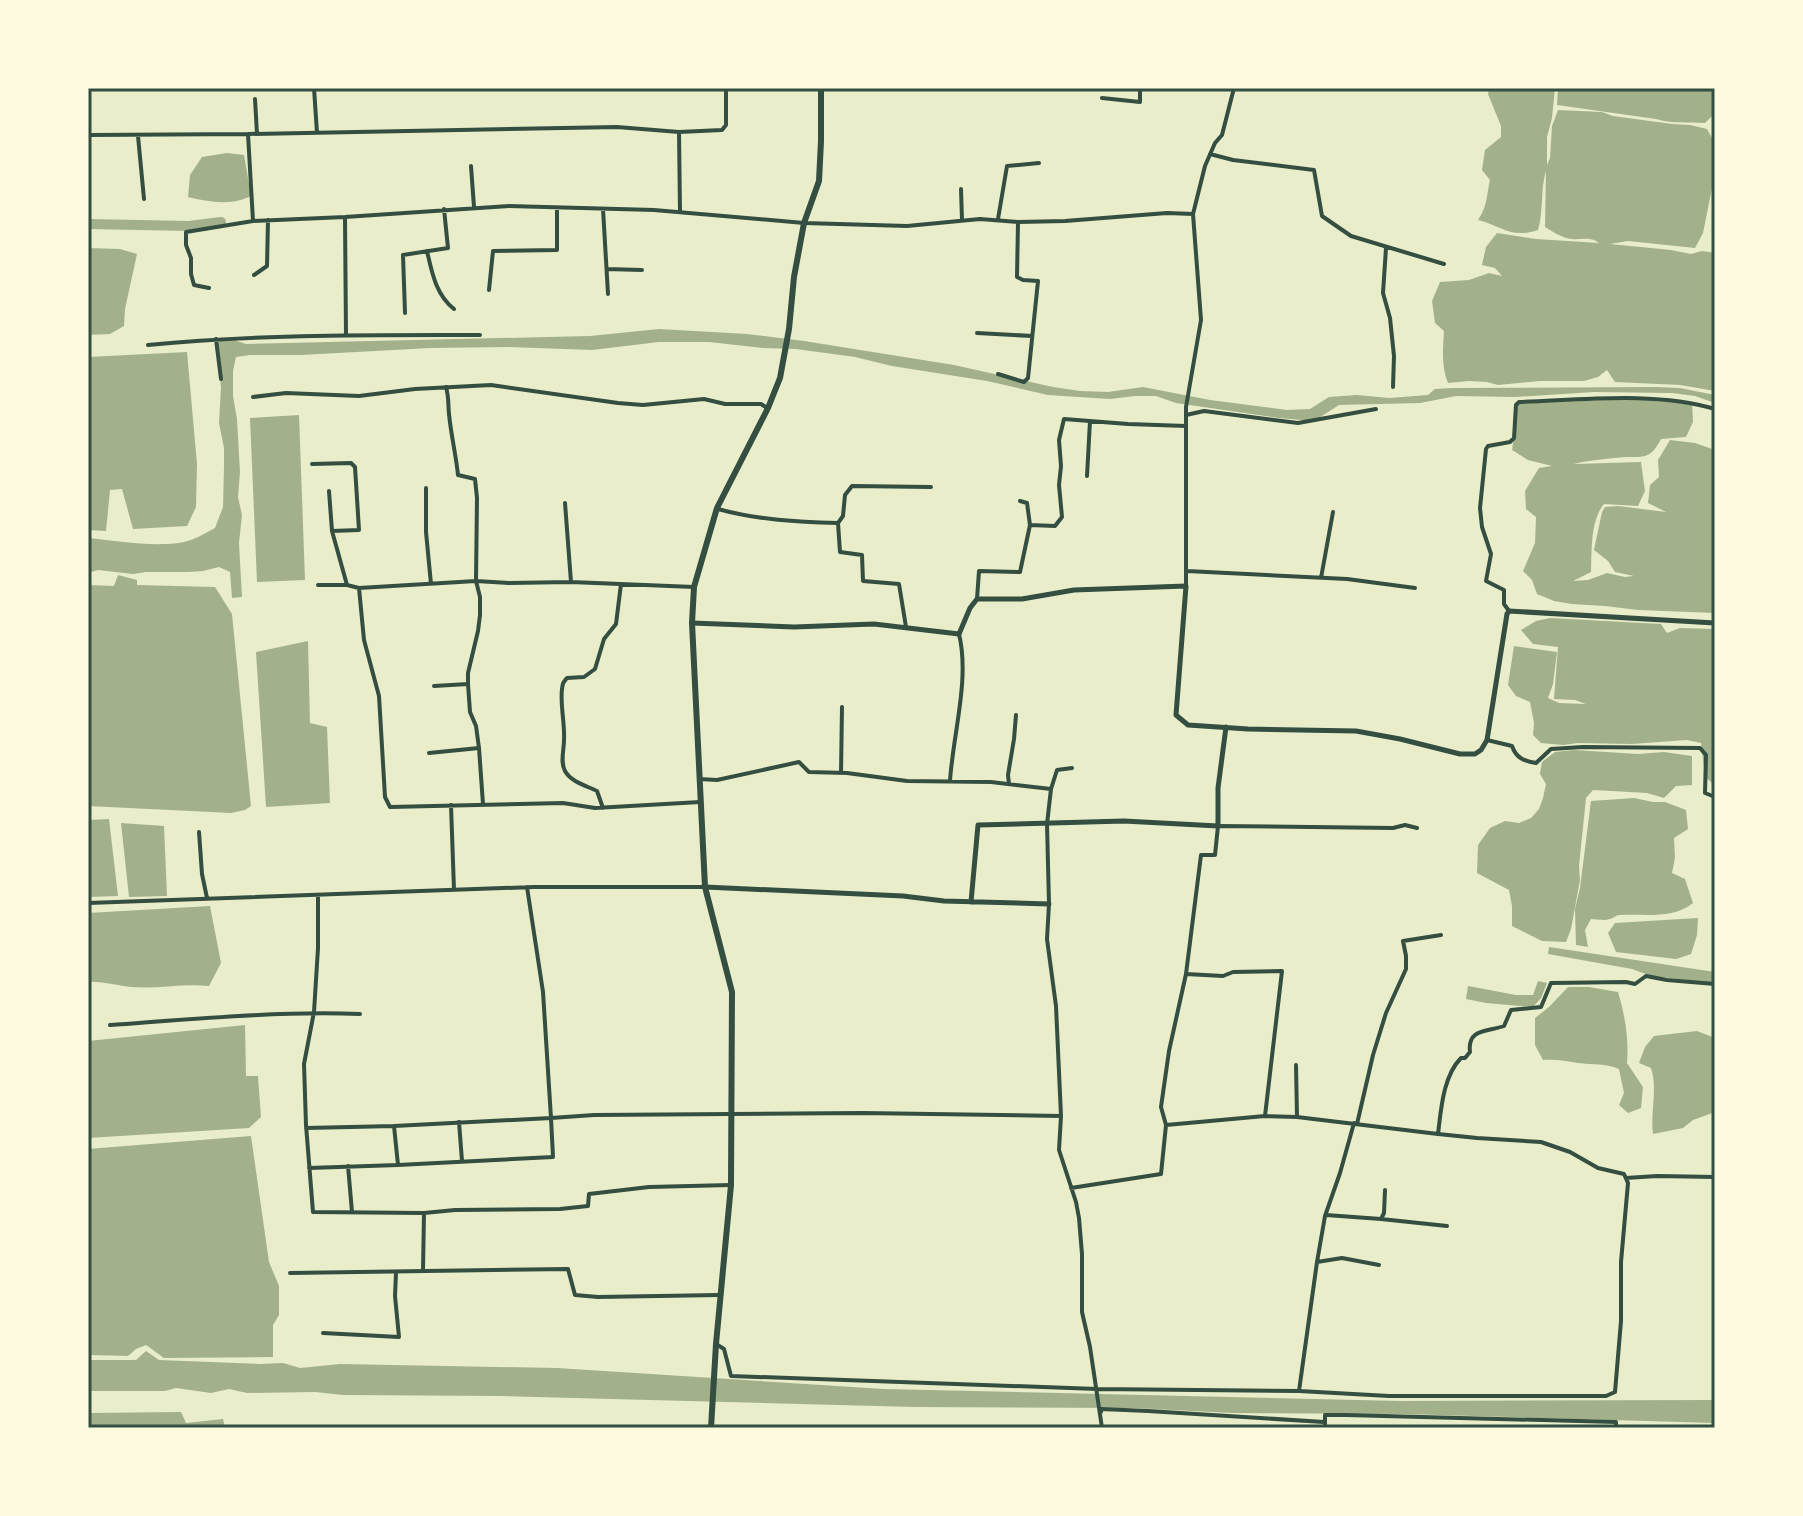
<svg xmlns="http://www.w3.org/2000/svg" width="1803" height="1516" font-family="'PT Sans',sans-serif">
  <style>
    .water { fill: #a3b18a }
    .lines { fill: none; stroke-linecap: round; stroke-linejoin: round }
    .canal { stroke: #a3b18a; stroke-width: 10 }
    .minor { stroke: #344e41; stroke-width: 4 }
    .tertiary { stroke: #344e41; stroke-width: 5 }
    .primary { stroke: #344e41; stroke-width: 6 }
    .neatline { fill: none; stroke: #344e41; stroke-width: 3 }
  </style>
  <rect width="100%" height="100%" fill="#e9edc9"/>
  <!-- water -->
  <path class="water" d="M1489,88H1555L1552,118L1547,137V165L1550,158L1552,126L1558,110L1602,112L1613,116L1672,124L1690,125L1707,129L1714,142V151L1715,148V183H1713L1703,233L1695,248L1628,241L1610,244L1671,250L1691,254L1702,251L1715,253V391L1680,385L1615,382L1607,370L1598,377L1584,381H1540L1498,385L1487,382L1469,381L1448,383C1441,366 1443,349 1444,331L1435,323L1432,301L1440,282L1469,280L1489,273L1502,276L1495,268L1482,265L1486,247L1497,233L1536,239L1599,243C1589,236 1584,240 1572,239C1562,238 1553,232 1545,227L1546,171C1540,190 1544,210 1538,230C1511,239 1502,226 1478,220C1488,205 1486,197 1490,180L1482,170L1485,150L1501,137V126L1488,94Z
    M1558,88H1715V113L1705,123C1689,122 1671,124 1656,119L1557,105Z
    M227,153L244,155L251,196C232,206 208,202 188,197L190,175L202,157Z
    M88,248L120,249L137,254L125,309L124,326L110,334L88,335Z
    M659,329L747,334L804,341L954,365L1053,387L1080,391L1108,392L1143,387L1210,400L1287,410L1310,409L1329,397L1357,395L1389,398L1428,395L1435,389L1452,388L1656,387L1680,388L1715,395V403L1695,396L1672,393L1594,392L1515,397L1456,396L1420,403L1339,405L1314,421L1279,418L1176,403L1156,396H1135L1110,399L1048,395L987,381L892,366L855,357L796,349L763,348L709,342H659L592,350L509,347L430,348L301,355H250L236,357L233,371V396L237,419L240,472L238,497L242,515L239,543L242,597L232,598L230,572L219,567L203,571L188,572H146L133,574L98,570L88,573V538C117,541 165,549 191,540C199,537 207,532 215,528L223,507L224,466V448L219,423L221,387L217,347L219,341L231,339L246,344L590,336Z
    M187,352L197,464L196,507L187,526L133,529L122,489L110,490L106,531L88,530V357Z
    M1588,397L1692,402L1693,422L1686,437L1661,439C1651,459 1644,457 1625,457C1614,458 1583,461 1574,464L1641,462L1645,491L1638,506L1604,504C1590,521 1592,551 1591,572L1573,581L1588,580L1607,573L1625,577L1634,576L1615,572L1608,561L1594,550L1602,512L1605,507L1618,506L1666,512L1648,503L1650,485L1659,477L1658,460L1670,440L1695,443L1715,450V613L1638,610L1605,606L1572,604L1554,601L1537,594L1532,580L1523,571L1535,543L1536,517L1526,509L1525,491L1539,468L1552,466L1528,460L1512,450C1515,435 1515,419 1518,404Z
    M299,415L305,580L257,582L250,418Z
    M118,575L137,580V585L215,587L232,614L251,806L245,810L231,813L88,806V585L114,586Z
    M1550,618L1661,624L1667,633L1680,628L1715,629V785L1705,777L1701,743L1687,740L1632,744L1578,743L1563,745L1541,743L1533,735L1534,723L1530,702L1516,696L1508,685L1514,646L1557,652L1553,684L1548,698L1559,703L1586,704L1575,700L1554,699L1558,647L1533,644L1521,630L1536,621Z
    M308,641L310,723L327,727L330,803L266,807L256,652Z
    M1574,750L1638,754L1664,752L1692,756V785L1676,786L1664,798L1647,793L1593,790L1586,798L1579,866L1580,880L1571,929L1566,942L1542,941L1512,926V906L1509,890L1477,873L1478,845L1490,828L1505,821L1519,823L1531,818L1539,809L1543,798L1546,784L1540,774L1542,762L1555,752Z
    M1634,798L1653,802H1665L1686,810L1688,829L1674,838L1675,858L1672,873L1685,879L1693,903C1674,919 1646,914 1622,915C1614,915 1618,916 1610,919C1604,921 1597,919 1591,919L1585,930L1588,947L1576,945L1575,909L1580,888L1591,801Z
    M109,819L118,896L88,897V820Z
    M121,823L164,826L167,896L129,897Z
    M210,906L221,963L209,986C183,983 158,989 132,987C117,986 103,981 88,982V913Z
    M1698,918L1697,935L1691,954L1676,959L1616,952L1608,933L1615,923Z
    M1549,947L1715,972V983L1651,976L1632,969L1548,954Z
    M1538,981L1547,983L1541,998L1533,1007L1486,1003L1466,999L1468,986L1516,995H1533Z
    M1568,987H1589L1618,992C1625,1016 1629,1038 1627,1063L1643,1087L1641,1108L1628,1113L1619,1105L1624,1093L1619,1069C1604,1063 1594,1065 1578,1063C1566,1061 1556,1059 1543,1060L1535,1045V1018L1549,1007Z
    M245,1025L246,1076H258L261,1117L249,1128L88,1138V1041Z
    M1697,1031L1715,1038L1713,1096L1715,1097V1112L1693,1120L1683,1128L1653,1134C1650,1112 1658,1089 1651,1068L1639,1063L1645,1047L1654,1036Z
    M251,1136L269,1262L279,1286V1315L273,1325V1357L164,1358L146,1345L136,1349L128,1356L88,1355V1149Z
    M146,1351L159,1360L260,1364L283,1363L300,1368L340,1364L557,1368L884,1389L1401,1401L1715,1400V1423L1405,1414L1232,1413L1134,1408L915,1407L501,1396L343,1395L315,1392L247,1393L229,1389L211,1393L176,1388L165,1391H88V1360H136Z
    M181,1412L186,1423L223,1419L225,1428H88V1413Z"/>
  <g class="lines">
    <!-- canal -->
    <path class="canal" d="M88,224L189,226L221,222"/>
    <!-- minor -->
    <path class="minor" d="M314,88L317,133
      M1102,98L1140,102V88
      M255,99L257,134
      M679,132L680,212
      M248,134L253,221
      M88,135L248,134L617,127L679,132L722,130L726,125V88
      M138,136L144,199
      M1210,154L1233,160L1314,170L1322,216L1351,236L1444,264
      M471,166L474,207
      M961,189L962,220
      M603,209L608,294
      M345,218L346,335
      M998,219L1007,166L1039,163
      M1386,248L1383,293L1390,318L1394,356L1393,387
      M427,251C432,273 436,295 454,309
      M607,269L642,270
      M254,275L267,266L268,220
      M209,288L194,285L191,274V258L186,245V232L253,221L345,217L509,206L654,210L804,223L907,226L980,219L1018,222L1065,221L1167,213L1193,214
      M489,290L493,251L557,250V208
      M405,313L403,255L448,248L444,209
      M977,333L1032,336
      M216,339L221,379
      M148,345C259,334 369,335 480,335
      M998,374L1024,382L1028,378L1038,281L1023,280L1017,277L1018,222
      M446,387C449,397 448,405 449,414C451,435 456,455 458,475L475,479L477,498L476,581L480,597V615L478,631L468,673V684L470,712L476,726L479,748L483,804
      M253,397L286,393L359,396L415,389L491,385L618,403L643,405L704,399L725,404H761L767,408
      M1186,415L1204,411L1298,423L1376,409
      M312,464L351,463L355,467L359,530L332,531
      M1087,476L1090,421
      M426,488V532L431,584
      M329,491L332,531L347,585
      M565,503L571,582
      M718,509C758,520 798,522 838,523L843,516L845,495L852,486L931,487
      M838,523L840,552L862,555L863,581L899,584L906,627
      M1030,525L1055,526L1062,517L1059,485L1061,466L1059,440L1064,419L1128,424L1186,426
      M1187,571L1347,579L1415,588
      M1321,578L1333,512
      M318,585H347L359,588L476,581L509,583L571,582L694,587
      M1186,586V407L1201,320L1193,214L1205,166L1215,143L1222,135L1234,88
      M359,588L364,640L379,696L385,797L390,807L563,803L595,808L700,802
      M977,599L979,571L1020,572L1030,525L1027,503L1020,501
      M1509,611L1504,604V590L1486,581L1491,554L1482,527L1480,508L1486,449L1488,446L1510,442L1514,438L1516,405L1519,402C1581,400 1655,391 1715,409
      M434,686L468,684
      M1487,740L1512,746C1516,758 1524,761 1536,763L1551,749L1583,747L1700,748L1706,755L1705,793L1715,797
      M429,753L479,748
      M1072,768L1057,770L1051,789L1047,824L1049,904L1047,939L1056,1006L1061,1116L1059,1150L1076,1202L1079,1218L1082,1254V1312L1090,1347L1102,1428
      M841,773L842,707
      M699,779L717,780L799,762L809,772L847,773L907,781L991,782L1051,789
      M950,781C953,734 970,679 959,634
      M1009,784L1008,775L1014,739L1016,715
      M451,805L454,890
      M603,808L597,791C587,786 571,782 565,771C560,762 564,750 564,740C565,723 560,705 562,689C563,682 563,683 567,678L584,677L595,669L604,639L616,624L621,584
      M199,832L202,874L207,898
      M527,887L543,992L551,1118L594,1115L862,1113L1061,1116
      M318,896V948L314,1012L304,1064L306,1125L313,1212L424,1213L455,1210L560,1209L588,1206L589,1194L649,1187L731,1185
      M88,903L534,887H705
      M1186,974L1223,976L1233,972L1282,971L1265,1116
      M110,1025C193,1019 277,1011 360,1014
      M1296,1065L1297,1117
      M459,1122L462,1161
      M1357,1124L1373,1055L1386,1013L1406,969V956L1403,941L1441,935
      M1166,1125L1161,1107L1169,1051L1186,974L1201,855H1215L1218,826L1393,828L1405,825L1417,828
      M394,1126L398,1165
      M306,1128L394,1126L551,1118L553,1157L398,1165L309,1168
      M348,1166L352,1212
      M1626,1178L1657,1176L1715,1177
      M1071,1188L1161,1174L1166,1125L1265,1116L1297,1117L1438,1134C1441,1110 1443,1076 1461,1058H1465L1470,1052C1467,1028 1488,1032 1504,1026L1511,1010L1541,1007L1551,983L1626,982L1635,984L1646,976L1667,980L1715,984
      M1326,1215L1381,1219L1384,1213L1385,1190
      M1381,1219L1447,1226
      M1317,1262L1342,1258L1379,1265
      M423,1271L424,1213
      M290,1273L568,1269L575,1295L598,1297L719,1295
      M323,1333L399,1337L395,1296L396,1273
      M716,1344L724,1349L731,1376L1097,1389L1299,1391L1317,1262L1325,1216L1340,1173L1354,1123
      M1299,1391L1389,1396H1606L1615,1392L1621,1321V1262L1628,1183L1624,1174L1598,1168L1570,1152L1541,1142L1477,1138L1438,1134
      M1101,1412V1409L1148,1411L1324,1422
      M1325,1428V1415H1346L1616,1422V1428"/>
    <!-- tertiary -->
    <path class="tertiary" d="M692,623L794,627L874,624L959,634L970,608L977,599H1022L1074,590L1186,586L1176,715L1188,725L1248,729L1356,731L1400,739L1460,754H1475L1481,750L1487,740L1507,614L1509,611L1715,623
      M705,887L903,896L944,901L1049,904
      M971,902L978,825L1124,821L1218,826V788L1226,727"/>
    <!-- primary -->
    <path class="primary" d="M711,1428L716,1344L731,1185L732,992L705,887L692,623L694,587L717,508L768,408L780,378L789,329L794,277L804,223L819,181L821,141V88"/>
  </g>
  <!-- border -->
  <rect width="1803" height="1516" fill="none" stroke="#fefae0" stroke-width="180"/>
  <rect x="90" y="90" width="1623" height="1336" class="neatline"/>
</svg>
